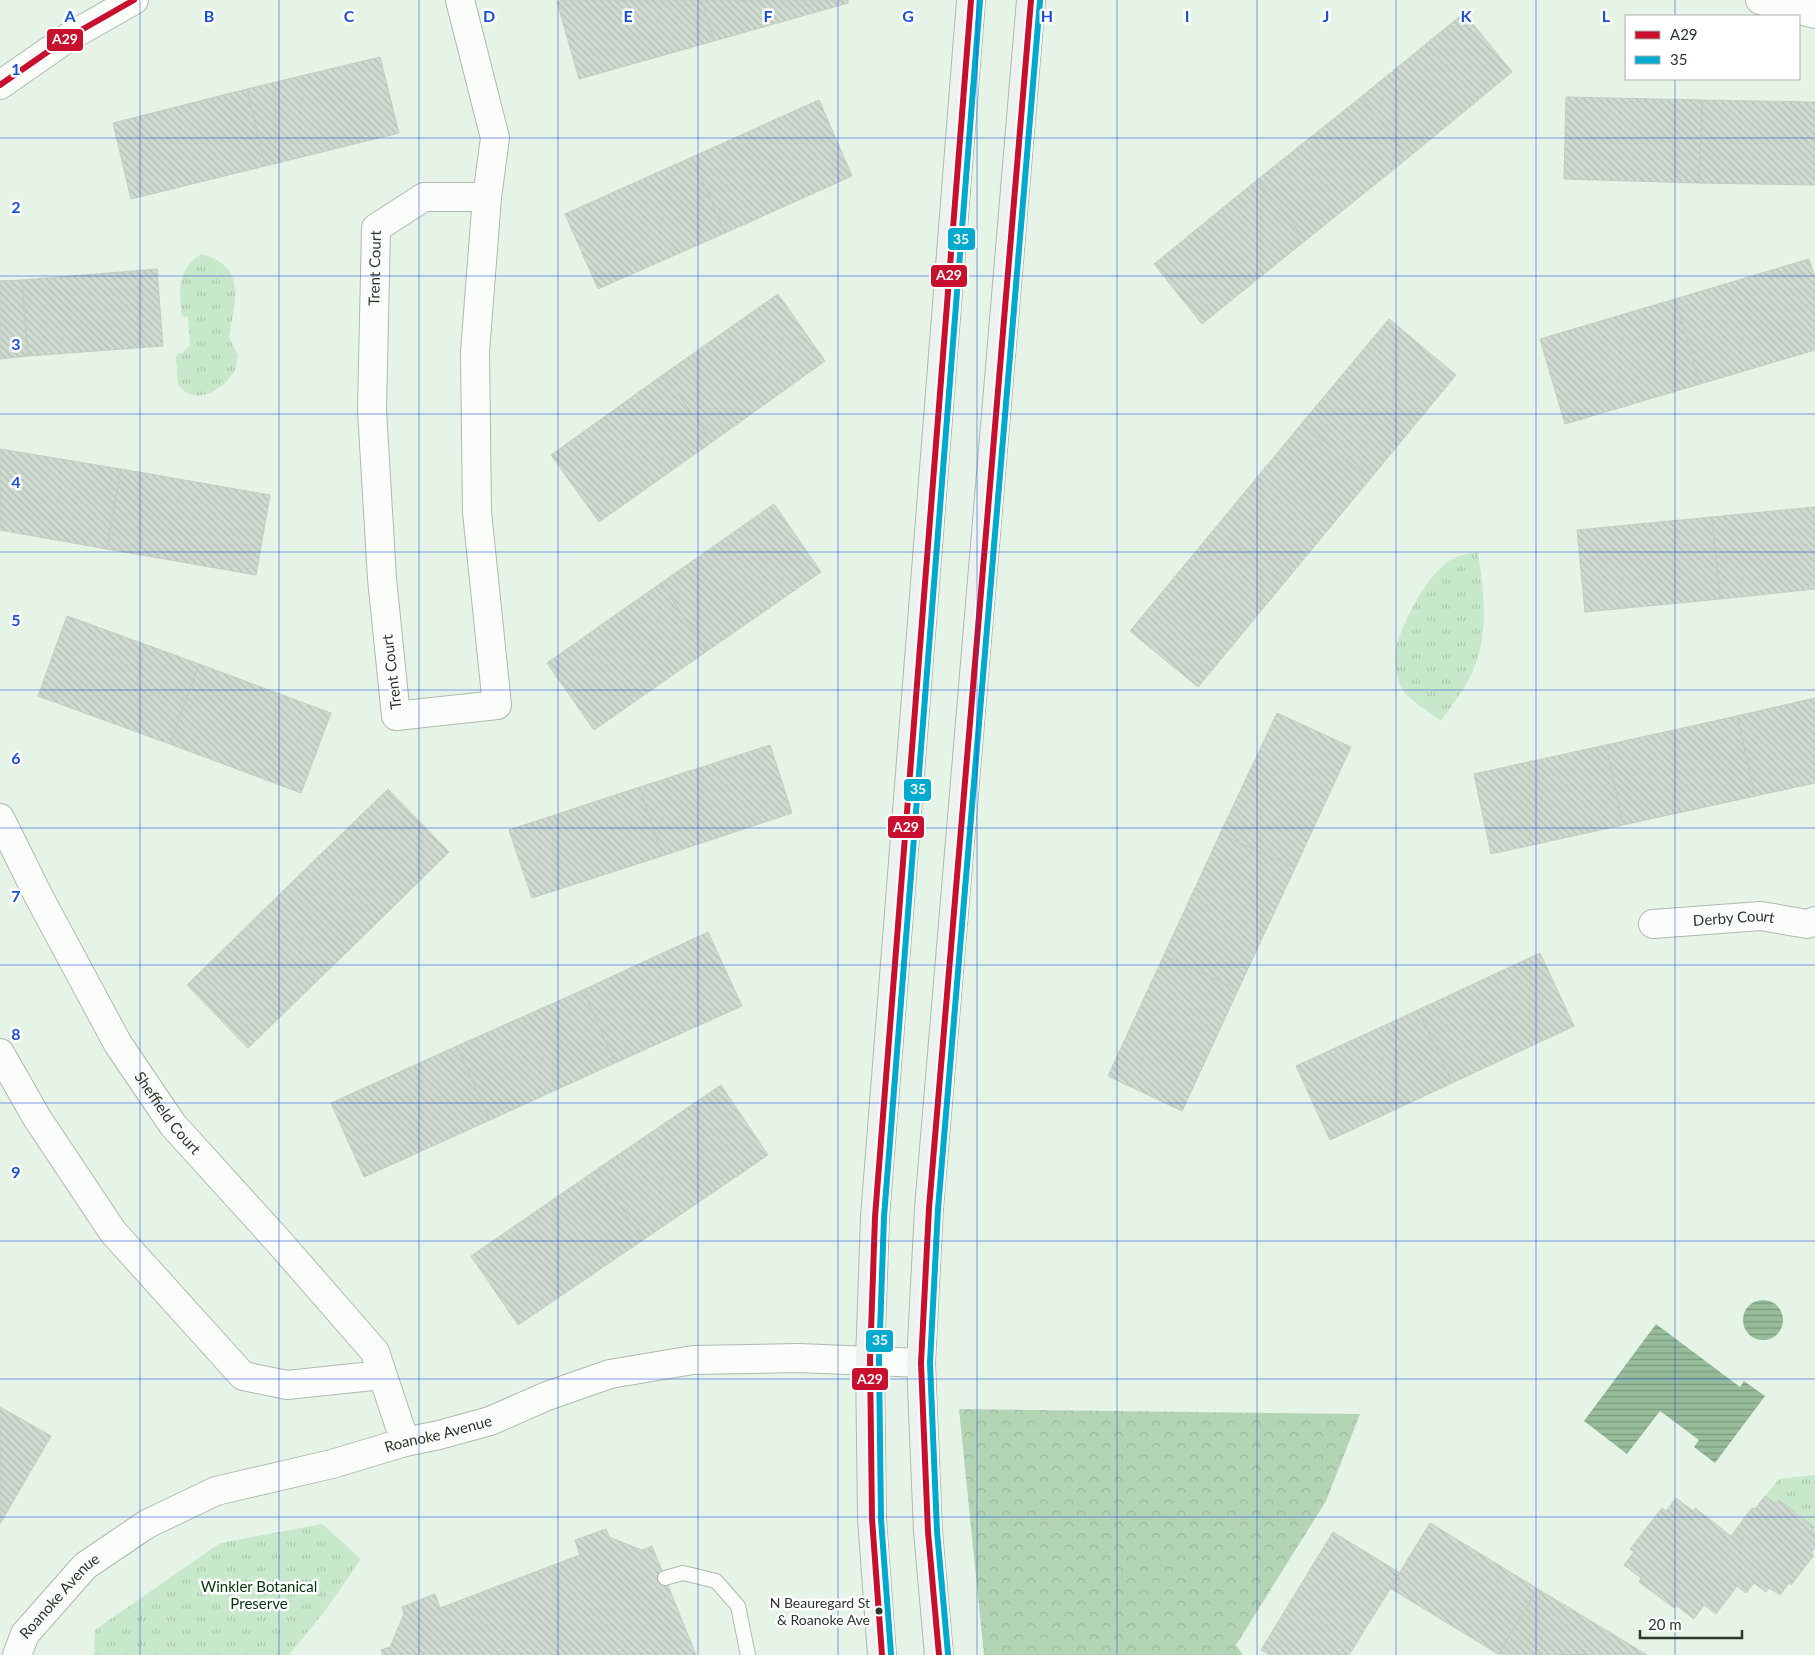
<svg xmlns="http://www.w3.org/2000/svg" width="1815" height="1655" font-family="Lato,sans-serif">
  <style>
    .forest { fill: url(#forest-crowns) }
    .park { fill: url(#park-tufts) }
    .water { fill: url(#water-rules) }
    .building { fill: url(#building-back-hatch); stroke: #c1cdc2 }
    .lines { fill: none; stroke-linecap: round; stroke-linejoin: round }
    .service-casing { stroke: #afbaaf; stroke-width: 16 }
    .minor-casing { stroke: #afbaaf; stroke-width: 30 }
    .tertiary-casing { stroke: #afbaaf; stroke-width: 30 }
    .secondary-casing { stroke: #afbaaf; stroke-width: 30 }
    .service { stroke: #fbfdfb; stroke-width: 14 }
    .minor { stroke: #fbfdfb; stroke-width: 28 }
    .tertiary { stroke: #fbfdfb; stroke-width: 28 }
    .secondary { stroke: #ecf2ed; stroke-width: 28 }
    .bus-1-casing { stroke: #fff; stroke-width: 10 }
    .bus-2-casing { stroke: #fff; stroke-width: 10 }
    .bus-1 { stroke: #c8102e; stroke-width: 6 }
    .bus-2 { stroke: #00a9ce; stroke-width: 6 }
    .grid { fill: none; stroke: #1d4ed8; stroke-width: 1; stroke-opacity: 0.55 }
    .bus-dot { fill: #2b362c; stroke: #fff; stroke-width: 2 }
    .labels { text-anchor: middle; stroke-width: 5; stroke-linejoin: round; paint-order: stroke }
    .bus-label { font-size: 14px; fill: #2b362c; stroke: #fff; text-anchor: end }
    .street-label { font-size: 15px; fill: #2b362c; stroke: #fff }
    .park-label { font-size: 15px; fill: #00340c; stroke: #fff }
    .grid-label { font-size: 16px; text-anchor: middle; font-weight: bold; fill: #1d4ed8; stroke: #fff; stroke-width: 5; stroke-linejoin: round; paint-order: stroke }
    .line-badge { stroke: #fff; stroke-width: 2 }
    .badge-label { font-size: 14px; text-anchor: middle; font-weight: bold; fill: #fff }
  </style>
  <defs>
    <pattern id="forest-crowns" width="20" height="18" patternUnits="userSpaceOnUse" patternTransform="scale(1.25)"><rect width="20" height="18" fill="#b4d4b6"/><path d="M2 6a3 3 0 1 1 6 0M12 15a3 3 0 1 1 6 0" fill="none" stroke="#9bb79d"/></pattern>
    <pattern id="park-tufts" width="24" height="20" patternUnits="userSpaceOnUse" patternTransform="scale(1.25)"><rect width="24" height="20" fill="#c8e8cb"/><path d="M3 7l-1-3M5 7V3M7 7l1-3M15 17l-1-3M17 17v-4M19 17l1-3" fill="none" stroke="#acc8ae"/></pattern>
    <pattern id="water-rules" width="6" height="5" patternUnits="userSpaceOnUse" patternTransform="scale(1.25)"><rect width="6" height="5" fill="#97bc9b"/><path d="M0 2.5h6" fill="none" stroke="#7b9a7f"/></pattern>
    <pattern id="building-back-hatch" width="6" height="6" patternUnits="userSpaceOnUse" patternTransform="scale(1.25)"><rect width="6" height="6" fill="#cfdbd0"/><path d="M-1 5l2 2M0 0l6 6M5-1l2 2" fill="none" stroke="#b2bdb3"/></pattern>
  </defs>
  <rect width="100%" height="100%" fill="#e5f4e6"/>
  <!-- forest -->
  <path class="forest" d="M959,1409L1360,1414L1326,1501L1236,1645L1243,1655H984Z"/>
  <!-- park -->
  <path class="park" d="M201,254C249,267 234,302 229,338L238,355C237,358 237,363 236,367C229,386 200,406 182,389C173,381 180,369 175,360L178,353H182L190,346L188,317L182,316C179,291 177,269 201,254Z
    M1478,552C1484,594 1490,635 1471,675C1463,692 1451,706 1441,721C1430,712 1409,700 1402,689C1396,678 1394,660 1396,648C1402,623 1426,578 1446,563C1456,555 1467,554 1478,552Z
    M1813,1475L1815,1477V1534L1811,1531L1814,1527L1779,1500L1776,1504L1765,1496L1779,1479Z
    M322,1524L361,1559L324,1612L289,1655H94L95,1630L220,1543Z"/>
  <!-- water -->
  <path class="water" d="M1743 1320a20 20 0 1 1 40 0a20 20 0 1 1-40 0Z
    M1656,1324L1740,1387L1744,1381L1765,1396L1715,1463L1694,1447L1699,1440L1660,1411L1627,1454L1584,1421Z"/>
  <!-- building -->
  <path class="building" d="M563,0H702L714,41L579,79L557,2Z
    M702,0H848V3L714,41Z
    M1464,13L1512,72L1409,157L1361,97Z
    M380,57L399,133L265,166L247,89Z
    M247,89L265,166L131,199L113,123Z
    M1361,97L1409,157L1306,240L1257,180Z
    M1566,97L1702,100L1699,183L1564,179Z
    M819,100L852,176L725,233L692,157Z
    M1702,100L1815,102V185L1699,183Z
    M692,157L725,233L598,289L565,214Z
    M1257,180L1306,240L1202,324L1154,264Z
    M1809,259L1815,278V350L1700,384L1675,299Z
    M157,269L163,346L28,356L22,280Z
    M22,280L28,356L0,359V281Z
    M778,294L825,361L712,442L664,374Z
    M1675,299L1700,384L1565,424L1540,339Z
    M1389,319L1456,375L1370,479L1302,423Z
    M664,374L712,442L599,522L551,455Z
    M1302,423L1370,479L1284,583L1216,527Z
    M0,449L121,469L107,549L0,530Z
    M121,469L270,495L256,575L107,549Z
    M774,504L821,572L707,651L661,583Z
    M1815,507V589L1720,599L1712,517Z
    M1712,517L1720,599L1585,612L1577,530Z
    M1216,527L1284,583L1198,687L1130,631Z
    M661,583L707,651L594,730L547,663Z
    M67,616L199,664L170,744L38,696Z
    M199,664L331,713L301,793L170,744Z
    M1815,698V783L1755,796L1737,716Z
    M1277,713L1351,747L1295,868L1220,834Z
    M1737,716L1755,796L1623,825L1606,745Z
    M770,745L792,813L662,856L640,787Z
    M1606,745L1623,825L1491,854L1474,774Z
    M640,787L662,856L532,898L509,830Z
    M388,789L449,852L349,950L287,887Z
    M1220,834L1295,868L1238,990L1164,955Z
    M287,887L349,950L248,1048L187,985Z
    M708,932L742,1006L615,1063L583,990Z
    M1540,953L1574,1026L1452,1083L1418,1010Z
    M1164,955L1238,990L1182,1111L1108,1076Z
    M583,990L615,1063L490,1120L457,1046Z
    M1418,1010L1452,1083L1330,1140L1296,1066Z
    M457,1046L490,1120L364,1177L331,1103Z
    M721,1085L768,1155L643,1240L596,1170Z
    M596,1170L643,1240L518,1325L471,1256Z
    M0,1407L51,1436L0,1524Z
    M1765,1496L1776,1504L1779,1500L1814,1527L1811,1531L1815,1534V1548L1811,1553L1814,1555L1791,1585L1789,1583L1780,1595L1769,1588L1766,1592L1754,1583L1746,1593L1737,1586L1716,1614L1704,1605L1694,1619L1676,1605L1674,1608L1639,1582L1641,1578L1624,1565L1634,1552L1630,1549L1662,1508L1666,1511L1676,1498L1693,1511L1695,1508L1731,1536L1752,1508L1755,1509Z
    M1430,1523L1538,1589L1498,1654L1390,1588Z
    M606,1529L609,1537L642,1550L652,1546L696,1655H383L381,1650L390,1647L404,1614L402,1607L435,1594L440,1608L580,1555L575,1540Z
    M1333,1532L1400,1573L1349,1655H1270L1261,1650Z
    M1538,1589L1647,1655L1498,1654Z"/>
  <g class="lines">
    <defs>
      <path id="service" d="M665,1578L683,1573L716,1581L738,1606L748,1655"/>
      <g id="minor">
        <path id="s1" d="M460,0L495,138L487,197L475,352L477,512L497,705L396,716L382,579L372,410L376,228L424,197H487"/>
        <path d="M1760,0L1815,14"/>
        <path id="s2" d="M0,818L39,897L118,1044L173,1125L280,1243L375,1352L405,1442"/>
        <path id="s3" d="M1653,924L1761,916L1807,924L1815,921"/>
        <path d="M0,1053L37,1118L113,1232L243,1376L287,1385L382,1375"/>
        <path id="s4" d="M17,1655L25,1634L85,1566L147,1524L216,1491L332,1464L405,1442L439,1435L490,1421L547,1396L610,1374L693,1360L798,1358L921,1363"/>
      </g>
      <path id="tertiary" d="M0,85L69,37L134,0"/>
      <path id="secondary" d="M882,1655L872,1519L870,1360L875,1217L971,0
        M939,1655L928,1532L921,1363L929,1208L1031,0"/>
    </defs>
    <!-- service casing -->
    <use href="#service" class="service-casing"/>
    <!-- minor casing -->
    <use href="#minor" class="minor-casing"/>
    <!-- tertiary casing -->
    <use href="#tertiary" class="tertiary-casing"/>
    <!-- secondary casing -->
    <use href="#secondary" class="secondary-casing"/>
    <!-- service -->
    <use href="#service" class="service"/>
    <!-- minor -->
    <use href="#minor" class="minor"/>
    <!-- tertiary -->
    <use href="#tertiary" class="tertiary"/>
    <!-- secondary -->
    <use href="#secondary" class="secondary"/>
    <defs>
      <path id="bus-1" d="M0,85L69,37L134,0
        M882,1655L872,1519L870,1360L875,1217L971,0
        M939,1655L928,1532L921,1363L929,1208L1031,0"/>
      <path id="bus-2" d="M891,1654L881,1519L879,1360L884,1217L980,1
        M948,1654L937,1531L930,1363L938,1209L1040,1"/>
    </defs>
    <!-- bus-1 casing -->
    <use href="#bus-1" class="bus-1-casing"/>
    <!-- bus-2 casing -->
    <use href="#bus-2" class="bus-2-casing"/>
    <!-- bus-1 -->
    <use href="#bus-1" class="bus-1"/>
    <!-- bus-2 -->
    <use href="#bus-2" class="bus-2"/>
  </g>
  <!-- grid -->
  <path class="grid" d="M140,0V1655M279,0V1655M419,0V1655M558,0V1655M698,0V1655M838,0V1655M977,0V1655M1117,0V1655M1257,0V1655M1396,0V1655M1536,0V1655M1675,0V16M1675,79V1655M0,138H1815M0,276H1815M0,414H1815M0,552H1815M0,690H1815M0,828H1815M0,965H1815M0,1103H1815M0,1241H1815M0,1379H1815M0,1517H1815"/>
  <!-- markers -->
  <circle class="bus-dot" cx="879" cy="1611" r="4.5"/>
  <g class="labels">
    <!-- bus labels -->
    <g class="bus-label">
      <text x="870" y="1608">N Beauregard St<tspan x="870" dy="17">&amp; Roanoke Ave</tspan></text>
    </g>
    <!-- street labels -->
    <g class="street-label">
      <text dy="5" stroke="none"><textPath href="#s1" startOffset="1262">Trent Court</textPath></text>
      <text transform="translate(392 672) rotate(-97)" y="5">Trent Court</text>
      <text dy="5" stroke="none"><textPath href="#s3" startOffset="81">Derby Court</textPath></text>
      <text dy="5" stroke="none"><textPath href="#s2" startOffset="340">Sheffield Court</textPath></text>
      <text dy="5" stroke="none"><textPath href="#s4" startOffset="494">Roanoke Avenue</textPath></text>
      <text dy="5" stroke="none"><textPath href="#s4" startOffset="74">Roanoke Avenue</textPath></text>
    </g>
    <!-- park labels -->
    <g class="park-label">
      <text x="259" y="1592">Winkler Botanical<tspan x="259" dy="17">Preserve</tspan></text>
    </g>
  </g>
  <g class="grid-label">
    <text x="70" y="22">A</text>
    <text x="209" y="22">B</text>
    <text x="349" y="22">C</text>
    <text x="489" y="22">D</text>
    <text x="628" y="22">E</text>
    <text x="768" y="22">F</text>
    <text x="908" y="22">G</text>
    <text x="1047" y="22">H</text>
    <text x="1187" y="22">I</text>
    <text x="1326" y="22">J</text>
    <text x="1466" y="22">K</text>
    <text x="1606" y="22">L</text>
    <text x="16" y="75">1</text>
    <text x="16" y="213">2</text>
    <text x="16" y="350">3</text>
    <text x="16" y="488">4</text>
    <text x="16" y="626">5</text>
    <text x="16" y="764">6</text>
    <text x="16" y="902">7</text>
    <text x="16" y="1040">8</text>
    <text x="16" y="1178">9</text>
  </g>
  <g class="line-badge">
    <rect x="46" y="28" width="38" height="24" rx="5" fill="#c8102e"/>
    <rect x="947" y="227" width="29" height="24" rx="5" fill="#00a9ce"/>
    <rect x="930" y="264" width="38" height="24" rx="5" fill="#c8102e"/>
    <rect x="903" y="778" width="29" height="24" rx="5" fill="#00a9ce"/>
    <rect x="887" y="815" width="38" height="24" rx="5" fill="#c8102e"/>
    <rect x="865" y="1329" width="29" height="24" rx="5" fill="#00a9ce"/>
    <rect x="851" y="1367" width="38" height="24" rx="5" fill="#c8102e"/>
  </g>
  <g class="badge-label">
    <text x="65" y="44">A29</text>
    <text x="961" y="244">35</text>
    <text x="949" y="280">A29</text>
    <text x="918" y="794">35</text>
    <text x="906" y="832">A29</text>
    <text x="880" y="1345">35</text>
    <text x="870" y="1384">A29</text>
  </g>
  <!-- legend -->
  <rect x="1625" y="15" width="175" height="65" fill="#ffffff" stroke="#aaafab"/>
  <rect x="1635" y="31" width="25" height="8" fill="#c8102e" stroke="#aaafab"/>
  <text x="1670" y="40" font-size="15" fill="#2b362c">A29</text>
  <rect x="1635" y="56" width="25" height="8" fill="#00a9ce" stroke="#aaafab"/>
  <text x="1670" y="65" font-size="15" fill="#2b362c">35</text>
  <!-- scale -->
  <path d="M1640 1630v8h102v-8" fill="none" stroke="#2b362c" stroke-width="2.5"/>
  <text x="1648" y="1630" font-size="15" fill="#2b362c" stroke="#ffffff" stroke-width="4" paint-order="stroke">20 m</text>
</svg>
